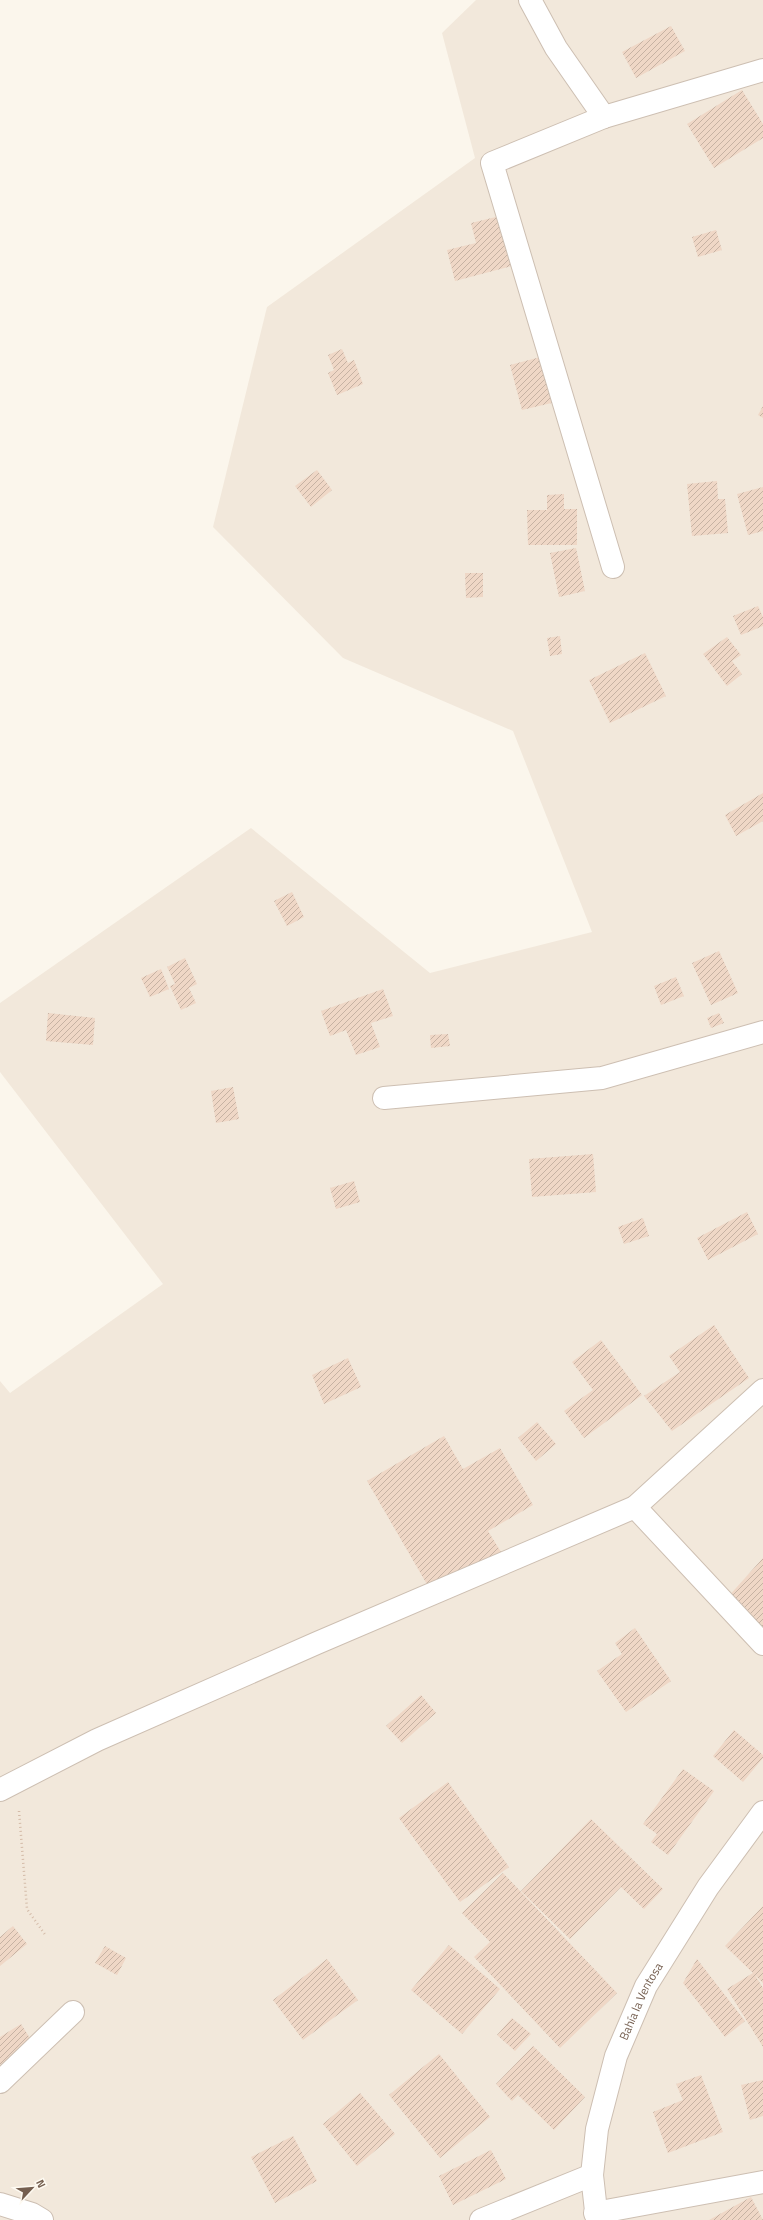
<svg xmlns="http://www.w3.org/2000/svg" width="763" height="2220" font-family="'Titillium Web',sans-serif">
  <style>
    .residential { fill: #f2e8db }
    .building { fill: url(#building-hatch) }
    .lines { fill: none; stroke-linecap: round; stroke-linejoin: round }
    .minor-casing { stroke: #cdbfb2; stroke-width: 24 }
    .path { stroke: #d4bba8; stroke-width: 2.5; stroke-dasharray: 1 3; stroke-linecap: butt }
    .minor { stroke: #fff; stroke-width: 22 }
    .labels { text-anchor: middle; stroke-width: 4; stroke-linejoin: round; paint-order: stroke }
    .street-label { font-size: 12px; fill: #755f50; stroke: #fefaf2 }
  </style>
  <defs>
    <pattern id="building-hatch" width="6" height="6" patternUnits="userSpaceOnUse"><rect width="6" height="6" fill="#efd7c6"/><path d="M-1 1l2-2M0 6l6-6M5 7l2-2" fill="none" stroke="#c6b2a3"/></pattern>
  </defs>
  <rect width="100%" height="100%" fill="#fbf6ec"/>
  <!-- residential -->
  <path class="residential" d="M476,0H763V2220H0V1381L10,1393L163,1284L0,1072V1003L251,828L430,973L592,932L513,731L343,658L213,527L267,307L475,158L442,33Z"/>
  <!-- building -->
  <path class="building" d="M671,26L685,51L636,78L622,52Z
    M742,90L763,124V138L714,168L687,124Z
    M500,216L512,266L455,281L447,250L476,243L471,223Z
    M716,230L722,250L698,257L692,237Z
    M342,349L348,363L354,360L363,384L337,395L328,373L334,370L328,355Z
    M548,355L560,401L522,410L510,365Z
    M763,406V418L758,415Z
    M317,470L332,490L311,507L295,486Z
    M717,481L718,499H725L728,533L692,536L687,484Z
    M763,487V531L748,535L737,494Z
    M564,494V509H577V545H528L527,510H547V495Z
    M576,548L585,591L559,597L550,553Z
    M465,573H483V597L466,598Z
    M758,606L763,617V626L741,635L733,616Z
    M560,636L562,654L550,656L547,638Z
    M727,637L741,655L732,661L742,674L727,686L703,654Z
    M645,653L666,696L610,723L589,680Z
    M763,793V821L736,836L725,815Z
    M292,892L304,917L287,926L274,901Z
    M719,951L738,993L711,1005L692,963Z
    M185,958L197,984L189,988L196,1003L181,1010L170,986L175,984L167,967Z
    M161,969L169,989L150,997L141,978Z
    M676,977L684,996L661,1005L654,986Z
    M383,989L393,1016L371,1023L380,1047L356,1055L346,1030L330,1036L321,1011Z
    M48,1013L95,1018L93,1045L46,1041Z
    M719,1013L724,1023L711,1028L707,1018Z
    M448,1034L450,1046L431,1048L430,1035Z
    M233,1087L239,1119L216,1123L211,1091Z
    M593,1154L596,1192L532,1197L529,1159Z
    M354,1181L360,1202L336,1209L330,1188Z
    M747,1212L758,1234L708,1260L697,1238Z
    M643,1218L649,1236L624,1244L618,1227Z
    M714,1325L749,1378L672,1431L644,1396L680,1372L669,1356Z
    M601,1340L642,1395L584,1438L564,1411L593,1390L572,1362Z
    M348,1358L361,1387L324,1404L312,1375Z
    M537,1422L556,1444L536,1461L518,1438Z
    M444,1436L463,1469L500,1448L533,1505L488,1531L501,1552L432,1593L367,1481Z
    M763,1558V1630L727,1598Z
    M635,1628L671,1681L626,1712L597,1671L622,1654L615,1643Z
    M421,1695L436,1713L402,1743L386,1726Z
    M734,1730L763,1755V1758L743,1782L713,1756Z
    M683,1769L714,1791L668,1855L651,1842L657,1834L643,1824Z
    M448,1782L509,1867L460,1902L399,1818Z
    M591,1819L663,1889L644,1909L621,1887L570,1939L521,1891Z
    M503,1873L617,1993L560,2048L474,1957L490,1942L462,1913Z
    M763,1906V1983L755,1975L763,1988V2047L727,1989L753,1973L725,1946Z
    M13,1926L27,1944L0,1966V1937Z
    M449,1945L500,1989L462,2034L411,1990Z
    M105,1946L126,1958L117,1975L95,1963Z
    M327,1959L358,2000L303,2040L273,2000Z
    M697,1959L745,2021L725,2037L683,1983Z
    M512,2018L531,2034L515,2051L497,2035Z
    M21,2024L33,2043L0,2065V2037Z
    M533,2046L585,2097L554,2130L518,2095L512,2101L496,2084Z
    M439,2054L490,2117L440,2158L389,2095Z
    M701,2075L723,2132L668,2153L653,2112L683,2100L676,2084Z
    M763,2080V2116L750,2120L741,2085Z
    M360,2093L395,2134L357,2166L323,2124Z
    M293,2136L317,2181L275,2203L251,2157Z
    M491,2150L506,2179L453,2205L439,2176Z
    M751,2197L763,2220H709Z"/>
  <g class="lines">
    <defs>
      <g id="minor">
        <path d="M530,0L556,48L604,117"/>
        <path d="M613,567L492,163L604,117L763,70"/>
        <path d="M384,1098L602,1078L763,1032"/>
        <path d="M635,1507L763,1390"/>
        <path d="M0,1790L97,1740L317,1643L635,1507L763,1644"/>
        <path d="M0,2082L73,2012"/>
        <path d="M0,2204L32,2214L42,2220"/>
        <path d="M595,2213L763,2182"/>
        <path d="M481,2220L592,2175"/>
        <path id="s1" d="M597,2220L592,2175L597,2129L616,2056L646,1986L708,1887L763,1812"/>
      </g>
    </defs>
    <!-- minor casing -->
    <use href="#minor" class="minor-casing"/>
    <!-- path -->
    <path class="path" d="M19,1811L27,1909L46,1936"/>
    <!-- minor -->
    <use href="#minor" class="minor"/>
  </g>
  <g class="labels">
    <!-- street labels -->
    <g class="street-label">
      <text dy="4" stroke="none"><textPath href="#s1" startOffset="227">Bahía la Ventosa</textPath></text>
    </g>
  </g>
  <!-- north arrow -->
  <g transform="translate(32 2188) rotate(64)" stroke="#fefaf2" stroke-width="3" paint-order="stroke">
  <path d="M0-3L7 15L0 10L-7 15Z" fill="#755f50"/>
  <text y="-6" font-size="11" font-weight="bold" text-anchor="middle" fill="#755f50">N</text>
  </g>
</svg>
